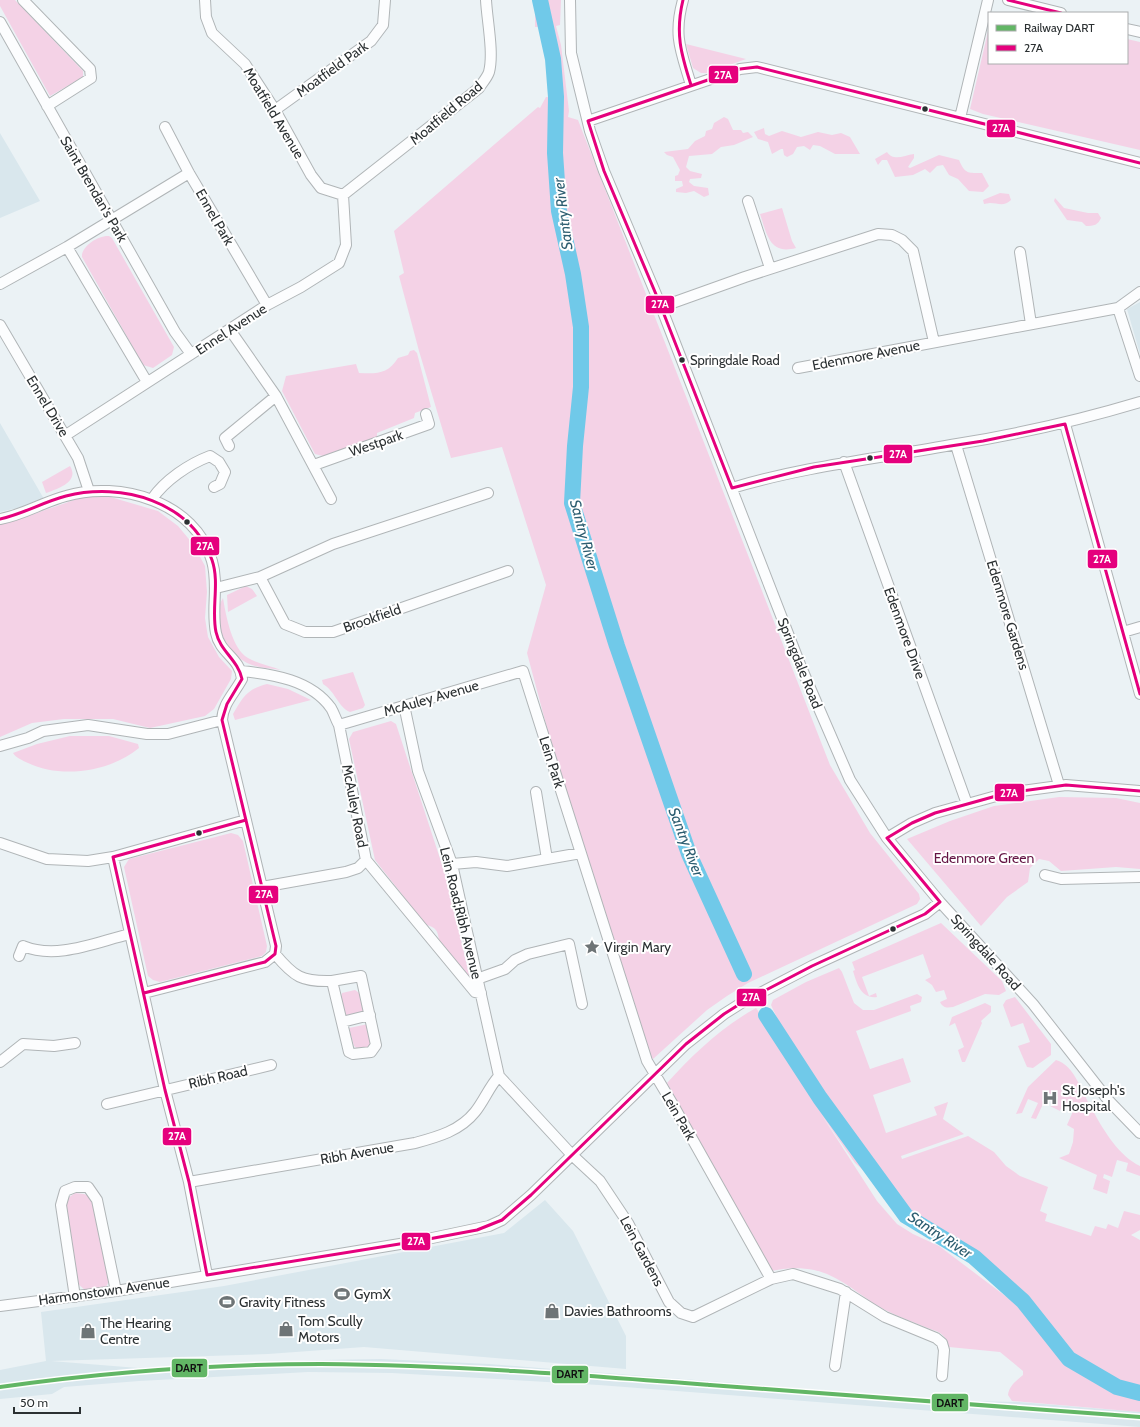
<svg xmlns="http://www.w3.org/2000/svg" width="1140" height="1427" font-family="Cabin,sans-serif">
  <style>
    .built { fill: #d9e7ed }
    .green { fill: #f4d2e6; fill-rule: evenodd }
    .lines { fill: none; stroke-linecap: round; stroke-linejoin: round }
    .river { stroke: #70c9e9; stroke-width: 16 }
    .minor-casing { stroke: #b0b5b7; stroke-width: 12 }
    .minor { stroke: #fcfdfe; stroke-width: 10 }
    .bus-1-casing { stroke: #fff; stroke-width: 6 }
    .bus-1 { stroke: #e5007d; stroke-width: 3 }
    .rail-1-casing { stroke: #fff; stroke-width: 7 }
    .rail-1 { stroke: #62b665; stroke-width: 4 }
    .bus-dot { fill: #2b3032; stroke: #fff; stroke-width: 1.5 }
    .labels { text-anchor: middle; stroke-width: 4; stroke-linejoin: round; paint-order: stroke }
    .bus-label { font-size: 13px; fill: #2b3032; stroke: #fff; text-anchor: start }
    .street-label { font-size: 14px; fill: #2b3032; stroke: #fff }
    .park-label { font-size: 14px; fill: #651545; stroke: #fff }
    .poi-label { font-size: 14px; fill: #2b3032; stroke: #fff; text-anchor: start }
    .water-label { font-size: 15px; font-style: italic; fill: #2d5e71; stroke: #fff }
    .line-badge { stroke: #fff; stroke-width: 1.5 }
    .badge-label { font-size: 11px; text-anchor: middle; font-weight: bold; fill: #fff }
    .pale-badge-label { font-size: 11px; text-anchor: middle; font-weight: bold; fill: #111 }
  </style>
  <rect width="100%" height="100%" fill="#ebf2f5"/>
  <!-- built -->
  <path class="built" d="M0,133L40,201L0,218Z
    M1140,302V354L1127,309Z
    M0,423L44,499L26,506L0,512Z
    M545,1200L573,1231L626,1336V1369L364,1347L268,1354L51,1361L138,1368L323,1360L381,1359L489,1364L966,1401L1019,1402L1140,1412V1427L599,1385L392,1373L308,1372L139,1381L64,1387L52,1394L0,1399V1370L46,1361L41,1312L224,1286L504,1233Z"/>
  <!-- green -->
  <path class="green" d="M0,0H15L83,71V77L50,96L0,6Z
    M535,0H561L560,25L556,26L561,45L569,111L568,117L578,120L830,765L870,833L919,894L920,899L917,904L748,983L727,996L707,1010L653,1059L651,1057L554,754L527,653L546,585L502,447L451,458L419,351L399,276L404,273L394,231L538,107L540,108L546,97H549L543,27H535Z
    M989,27V63H1127V39L1140,42V150L983,114L970,109Z
    M686,44L746,59L708,73H701L693,68Z
    M724,117L728,119L733,130H741L743,133L748,132L753,137L734,145L721,147L712,154L689,156L686,167L690,171L702,174L701,178L690,179L689,182L694,186L708,188L709,195L704,197L694,191L686,193L676,192V189L683,186L682,181H675V176L678,175L680,170L673,157L667,155L664,152L688,149L695,141L705,136L706,131L712,129L714,123Z
    M764,128L765,134L769,136L782,131L801,137L818,132L832,135L841,133L850,137L860,154H835L820,146L813,145L810,150L804,146L797,147L793,154L787,157L784,155L783,149H781L772,154L768,142L758,139L754,132Z
    M887,152C894,162 904,155 914,154V158L908,167L910,168L939,155L959,160C965,174 968,173 982,173L989,186L983,192L969,191L958,179L949,175L943,165L937,166L930,173L925,169L913,175L895,177L887,160H882L878,165L875,159Z
    M1000,193L1009,194L1011,200C1004,207 998,203 990,203C988,203 986,204 984,204L983,200Z
    M1055,198L1064,208L1088,213H1098L1101,218C1098,225 1094,226 1086,226L1082,222L1067,220L1054,201Z
    M782,208L792,241L796,248C770,255 767,235 760,214Z
    M109,236L112,238L174,347L172,355L153,368L143,365L82,257C81,246 99,235 109,236Z
    M414,350L417,353L431,407L415,413L414,418L377,433V437L323,456L315,454L282,391L286,376L356,364L359,373C377,374 388,374 398,358L408,355L410,351Z
    M70,466C80,482 57,489 46,493L42,482Z
    M107,496L158,511L178,526L193,544L205,566L207,592L205,618L208,637L219,657L232,671L231,679L214,709L205,716L150,728L113,719H64L32,723L0,737V523L22,518L83,497Z
    M246,586L252,589L257,596L228,612L227,595Z
    M223,598C226,616 232,649 248,658C258,664 271,666 281,670C270,668 257,668 247,663C227,652 209,620 223,598Z
    M353,672L365,705L363,708L350,712C338,707 335,691 323,684L322,680Z
    M267,684L288,689L311,700L235,720L233,714C243,697 247,689 267,684Z
    M391,721L396,724L448,883L470,979L439,941C438,931 436,927 426,925L375,860L349,739L353,732Z
    M70,736H109L138,744L139,748C110,772 61,779 28,763C22,760 16,758 13,753L37,744Z
    M1059,797L1116,798L1140,803V869L1116,867L1061,871L1049,861L1039,859L1030,868L1028,882L1007,897L981,926L907,839L950,821L994,806Z
    M231,833L238,835L243,841L267,946L266,952L262,956L160,982L153,980L148,976L124,867L129,859Z
    M941,923L1002,981L1006,991L999,995L985,994L953,1007C947,1008 943,1008 940,1002L947,999L944,990L936,992L932,985L925,980L931,977L923,954L862,977L869,996L876,993L877,997C861,999 857,984 853,971L855,970L852,962Z
    M839,968L842,972L854,1003L863,1010H874L917,994L922,997L921,1002L910,1006L911,1011L856,1031L870,1069L903,1058L911,1082L873,1095L886,1133L937,1115L934,1107L948,1102L943,1119L964,1134L901,1156L902,1159L968,1136L994,1152L1006,1166L1020,1176L1048,1187L1040,1211L1047,1214L1045,1221L1091,1236L1095,1226L1106,1229L1108,1224L1118,1228L1124,1211L1140,1215V1230L1131,1235L1140,1240V1412L1012,1401L1008,1395C1009,1386 1016,1381 1023,1375V1371L1000,1352L949,1347C945,1332 938,1332 925,1327C909,1320 893,1315 878,1306C857,1293 838,1275 814,1270C800,1267 784,1268 771,1271L667,1083C693,1054 722,1027 756,1008L800,1067L771,1005L773,1000L806,982ZM821,1114L855,1163L904,1206L980,1253L1000,1275L1021,1292L1008,1298L939,1246L913,1234L897,1224L877,1201Z
    M355,990L362,995L365,1011L343,1016L340,1001L342,993Z
    M1015,997L1051,1044V1055L1033,1068L1027,1067L1018,1046L1030,1042L1023,1023L1011,1027L1003,1005L1006,1000Z
    M985,1003L991,1006V1012L981,1021L982,1023L965,1062H962L958,1050L964,1047L955,1023L949,1026L952,1017Z
    M368,1024L373,1043L370,1047L359,1050L354,1046L349,1028Z
    M1056,1060C1075,1065 1083,1095 1093,1111C1104,1131 1119,1156 1140,1166V1176L1126,1171L1128,1163L1117,1160L1112,1177L1104,1174L1103,1178L1110,1181L1107,1194L1093,1189L1097,1175L1059,1158L1069,1154L1073,1142L1074,1129L1067,1125L1074,1109L1063,1104L1060,1111L1050,1106H1054L1058,1097L1046,1092L1042,1101L1047,1104H1043L1036,1119L1031,1118L1038,1103L1028,1099L1022,1113L1016,1114L1028,1087Z
    M75,1193L84,1194L91,1197L94,1206L110,1279L106,1287L85,1290L78,1284L65,1204L68,1198Z"/>
  <g class="lines">
    <!-- river -->
    <path class="river" d="M540,0L553,59L556,97L555,153L559,211L573,274L581,327V387L575,446L572,503L617,646L689,854L744,974
      M766,1015L820,1098L906,1216L974,1257L1023,1301L1069,1359L1117,1387L1140,1393"/>
    <defs>
      <path id="minor" d="M23,0L90,69L91,78L47,106
        M205,0L206,17L212,33L245,64L275,110L311,175L321,188L343,195
        M570,0L571,53L590,131L604,171L658,299L801,667L850,780L887,838L940,902L1033,1004L1109,1101L1140,1133
        M683,0C673,36 681,51 691,85
        M1008,0L1061,13
        M0,22L175,332L191,354
        M1127,29L1140,32
        M275,110L371,41L383,25L385,0
        M960,118L988,0
        M588,121L740,69L757,67L1140,163
        M165,127L189,173L267,305
        M343,195L479,88C482,83 487,78 489,72C494,53 487,20 486,0
        M748,201L770,268
        M67,247L147,382
        M1020,252L1031,324
        M0,284L67,247L189,173
        M661,307L745,277L878,234L892,235L902,240L913,251L934,342
        M1118,308L1140,376
        M0,325L78,458L89,491
        M230,330L276,396L331,499
        M798,368L1118,308L1140,292
        M1065,424L1140,694
        M66,435L267,305L301,287L339,263L346,245L343,195
        M956,445L1059,785
        M229,446L225,438L276,396
        M844,462L967,804
        M314,465L429,424L426,414
        M732,488C805,466 882,458 957,444C1019,434 1080,420 1140,402
        M152,499C165,480 189,464 210,456L219,462L225,472L220,484L214,487
        M0,519C23,515 43,502 66,496C119,480 196,502 212,561C219,585 211,609 216,633C220,654 240,657 242,679C234,694 223,703 222,720L276,946L275,954L265,962L144,993
        M260,577L285,624L305,632H333L508,571
        M216,588L260,577L333,544L488,493
        M1123,632L1140,627
        M241,671C273,674 311,680 331,708C334,713 336,720 339,725L366,860L475,992L481,993
        M404,705L418,771L452,864L499,1076
        M339,725L523,671L647,1061L672,1103L771,1279
        M0,746L28,738L43,731L88,725L147,734H168L222,720
        M536,792L547,859
        M887,838L912,823L935,813L1007,793L1066,785L1140,791
        M0,843L47,859L88,861L113,857L246,820
        M113,857L165,1090L189,1182L207,1275
        M452,864L476,862L507,866L581,853
        M1045,875L1061,879L1140,877
        M262,887L346,872L358,868L366,860
        M275,954C294,977 302,982 332,981L349,1052L353,1054L371,1052L376,1045L361,976L332,981
        M19,956L23,946C57,960 96,942 130,934
        M477,979L505,969L515,960L528,954L569,944L582,1004
        M342,1022L370,1015
        M0,1062L23,1044L54,1046L75,1043
        M499,1076L572,1155L600,1181L628,1223L669,1302L681,1313L693,1317L771,1279L793,1274L840,1289L885,1317L936,1338L942,1343L944,1350L942,1376
        M107,1104L271,1065
        M189,1182L415,1143C437,1137 460,1131 475,1112C484,1101 489,1087 499,1076
        M75,1297L61,1205L65,1191L75,1187H88L97,1200L116,1291
        M0,1306L116,1291L418,1241L489,1226L502,1220L531,1195L686,1044L724,1014L743,1002L812,966L925,914L940,902
        M835,1366L846,1292"/>
    </defs>
    <!-- minor casing -->
    <use href="#minor" class="minor-casing"/>
    <!-- minor -->
    <use href="#minor" class="minor"/>
    <defs>
      <path id="bus-1" d="M683,0C675,33 681,54 691,85
        M1008,0L1061,13
        M588,121L740,69L757,67L1140,163
        M588,121L604,171L658,299L732,488
        M1065,424L1140,694
        M732,488L814,467L983,441L1065,424
        M0,519C23,514 43,502 66,496C122,482 191,501 212,560C220,583 211,609 216,632C220,651 238,660 242,679L227,704L222,720L276,946L275,954L265,962L144,993
        M887,838L912,823L935,813L1007,793L1066,785L1140,791
        M887,838L940,902
        M207,1275L418,1241L477,1230L502,1220L531,1195L686,1044L724,1014L743,1002L812,966L925,914L940,902
        M207,1275L189,1182L165,1090L113,857L246,820"/>
    </defs>
    <!-- bus-1 casing -->
    <use href="#bus-1" class="bus-1-casing"/>
    <!-- bus-1 -->
    <use href="#bus-1" class="bus-1"/>
    <defs>
      <path id="rail-1" d="M0,1387C106,1372 213,1364 321,1364C451,1365 580,1375 710,1385C854,1396 997,1406 1140,1417"/>
    </defs>
    <!-- rail-1 casing -->
    <use href="#rail-1" class="rail-1-casing"/>
    <!-- rail-1 -->
    <use href="#rail-1" class="rail-1"/>
  </g>
  <!-- icons -->
  <defs>
    <symbol id="sight-bare" viewBox="-9 -9 18 18"><path d="M0-6L1.8-2.2L6-1.7L2.9 1.2L3.7 5.4L0 3.3L-3.7 5.4L-2.9 1.2L-6-1.7L-1.8-2.2Z" fill="#6e7476" stroke="#fff" stroke-width="2.5" paint-order="stroke"/></symbol>
    <symbol id="hospital-bare" viewBox="-9 -9 18 18"><path d="M-5-5h3v3.5h4V-5h3V5h-3V1.5h-4V5h-3Z" fill="#6e7476" stroke="#fff" stroke-width="2.5" paint-order="stroke"/></symbol>
    <symbol id="stadium-bare" viewBox="-9 -9 18 18"><path d="M0-5a6.5 5 0 1 0 0 10a6.5 5 0 1 0 0-10ZM-3.5-1.8h7v3.6h-7Z" fill="#6e7476" stroke="#fff" stroke-width="2.5" paint-order="stroke"/></symbol>
    <symbol id="shop-bare" viewBox="-9 -9 18 18"><path d="M-5-2.5h2.3a2.7 3.5 0 0 1 5.4 0H5L5.5 6h-11ZM-1.5-2.5h3a1.5 2.3 0 0 0-3 0Z" fill="#6e7476" stroke="#fff" stroke-width="2.5" paint-order="stroke"/></symbol>
  </defs>
  <g fill-rule="evenodd">
    <use href="#sight-bare" x="581" y="936" width="22" height="22"/>
    <use href="#hospital-bare" x="1039" y="1087" width="22" height="22"/>
    <use href="#stadium-bare" x="331" y="1283" width="22" height="22"/>
    <use href="#stadium-bare" x="216" y="1291" width="22" height="22"/>
    <use href="#shop-bare" x="541" y="1300" width="22" height="22"/>
    <use href="#shop-bare" x="275" y="1318" width="22" height="22"/>
    <use href="#shop-bare" x="77" y="1320" width="22" height="22"/>
  </g>
  <!-- markers -->
  <g class="bus-dot">
    <circle cx="925" cy="109" r="3.5"/>
    <circle cx="682" cy="360" r="3.5"/>
    <circle cx="870" cy="458" r="3.5"/>
    <circle cx="187" cy="522" r="3.5"/>
    <circle cx="199" cy="833" r="3.5"/>
    <circle cx="893" cy="929" r="3.5"/>
  </g>
  <g class="labels">
    <!-- bus labels -->
    <g class="bus-label">
      <text x="690" y="365">Springdale Road</text>
    </g>
    <!-- street labels -->
    <g class="street-label">
      <text transform="translate(332 69) rotate(-36)" y="5">Moatfield Park</text>
      <text transform="translate(274 113) rotate(59)" y="5">Moatfield Avenue</text>
      <text transform="translate(446 113) rotate(-40)" y="5">Moatfield Road</text>
      <text transform="translate(94 189) rotate(60)" y="5">Saint Brendan's Park</text>
      <text transform="translate(215 217) rotate(60)" y="5">Ennel Park</text>
      <text transform="translate(231 329) rotate(-33)" y="5">Ennel Avenue</text>
      <text transform="translate(866 355) rotate(-11)" y="5">Edenmore Avenue</text>
      <text transform="translate(48 406) rotate(59)" y="5">Ennel Drive</text>
      <text transform="translate(376 443) rotate(-19)" y="5">Westpark</text>
      <text transform="translate(1008 615) rotate(73)" y="5">Edenmore Gardens</text>
      <text transform="translate(372 618) rotate(-19)" y="5">Brookfield</text>
      <text transform="translate(905 633) rotate(70)" y="5">Edenmore Drive</text>
      <text transform="translate(800 663) rotate(68)" y="5">Springdale Road</text>
      <text transform="translate(431 698) rotate(-16)" y="5">McAuley Avenue</text>
      <text transform="translate(552 762) rotate(72)" y="5">Lein Park</text>
      <text transform="translate(355 806) rotate(79)" y="5">McAuley Road</text>
      <text transform="translate(461 913) rotate(76)" y="5">Lein Road;Ribh Avenue</text>
      <text transform="translate(986 952) rotate(48)" y="5">Springdale Road</text>
      <text transform="translate(218 1077) rotate(-13)" y="5">Ribh Road</text>
      <text transform="translate(679 1116) rotate(60)" y="5">Lein Park</text>
      <text transform="translate(357 1153) rotate(-10)" y="5">Ribh Avenue</text>
      <text transform="translate(642 1251) rotate(62)" y="5">Lein Gardens</text>
      <text transform="translate(104 1291) rotate(-8)" y="5">Harmonstown Avenue</text>
    </g>
    <!-- park labels -->
    <g class="park-label">
      <text x="984" y="863">Edenmore Green</text>
    </g>
    <!-- poi labels -->
    <g class="poi-label">
      <text x="604" y="952">Virgin Mary</text>
      <text x="1062" y="1095">St Joseph's<tspan x="1062" dy="16">Hospital</tspan></text>
      <text x="354" y="1299">GymX</text>
      <text x="239" y="1307">Gravity Fitness</text>
      <text x="564" y="1316">Davies Bathrooms</text>
      <text x="298" y="1326">Tom Scully<tspan x="298" dy="16">Motors</tspan></text>
      <text x="100" y="1328">The Hearing<tspan x="100" dy="16">Centre</tspan></text>
    </g>
    <!-- water labels -->
    <g class="water-label">
      <text transform="translate(563 214) rotate(-97)" y="5">Santry River</text>
      <text transform="translate(584 535) rotate(75)" y="5">Santry River</text>
      <text transform="translate(686 842) rotate(69)" y="5">Santry River</text>
      <text transform="translate(940 1235) rotate(33)" y="5">Santry River</text>
    </g>
  </g>
  <g class="line-badge">
    <rect x="708" y="65" width="31" height="19" rx="4" fill="#e5007d"/>
    <rect x="986" y="119" width="30" height="19" rx="4" fill="#e5007d"/>
    <rect x="645" y="295" width="30" height="19" rx="4" fill="#e5007d"/>
    <rect x="883" y="444" width="30" height="20" rx="4" fill="#e5007d"/>
    <rect x="190" y="536" width="30" height="20" rx="4" fill="#e5007d"/>
    <rect x="1087" y="549" width="31" height="20" rx="4" fill="#e5007d"/>
    <rect x="994" y="783" width="31" height="19" rx="4" fill="#e5007d"/>
    <rect x="248" y="885" width="31" height="19" rx="4" fill="#e5007d"/>
    <rect x="736" y="988" width="31" height="19" rx="4" fill="#e5007d"/>
    <rect x="162" y="1127" width="30" height="19" rx="4" fill="#e5007d"/>
    <rect x="401" y="1232" width="30" height="19" rx="4" fill="#e5007d"/>
    <rect x="171" y="1358" width="37" height="20" rx="4" fill="#62b665"/>
    <rect x="551" y="1365" width="38" height="19" rx="4" fill="#62b665"/>
    <rect x="931" y="1393" width="38" height="19" rx="4" fill="#62b665"/>
  </g>
  <g class="badge-label">
    <text x="723" y="79">27A</text>
    <text x="1001" y="132">27A</text>
    <text x="660" y="308">27A</text>
    <text x="898" y="458">27A</text>
    <text x="205" y="550">27A</text>
    <text x="1102" y="563">27A</text>
    <text x="1009" y="797">27A</text>
    <text x="264" y="898">27A</text>
    <text x="751" y="1001">27A</text>
    <text x="177" y="1140">27A</text>
    <text x="416" y="1245">27A</text>
  </g>
  <g class="pale-badge-label">
    <text x="189" y="1372">DART</text>
    <text x="570" y="1378">DART</text>
    <text x="950" y="1407">DART</text>
  </g>
  <!-- legend -->
  <rect x="988" y="12" width="140" height="52" fill="#ffffff" stroke="#aaacad"/>
  <rect x="996" y="25" width="20" height="6" fill="#62b665" stroke="#aaacad"/>
  <text x="1024" y="32" font-size="12" fill="#2b3032">Railway DART</text>
  <rect x="996" y="45" width="20" height="6" fill="#e5007d" stroke="#aaacad"/>
  <text x="1024" y="52" font-size="12" fill="#2b3032">27A</text>
  <!-- scale -->
  <path d="M14 1407v6h66v-6" fill="none" stroke="#2b3032" stroke-width="2"/>
  <text x="20" y="1407" font-size="12" fill="#2b3032" stroke="#ffffff" stroke-width="3" paint-order="stroke">50 m</text>
</svg>
